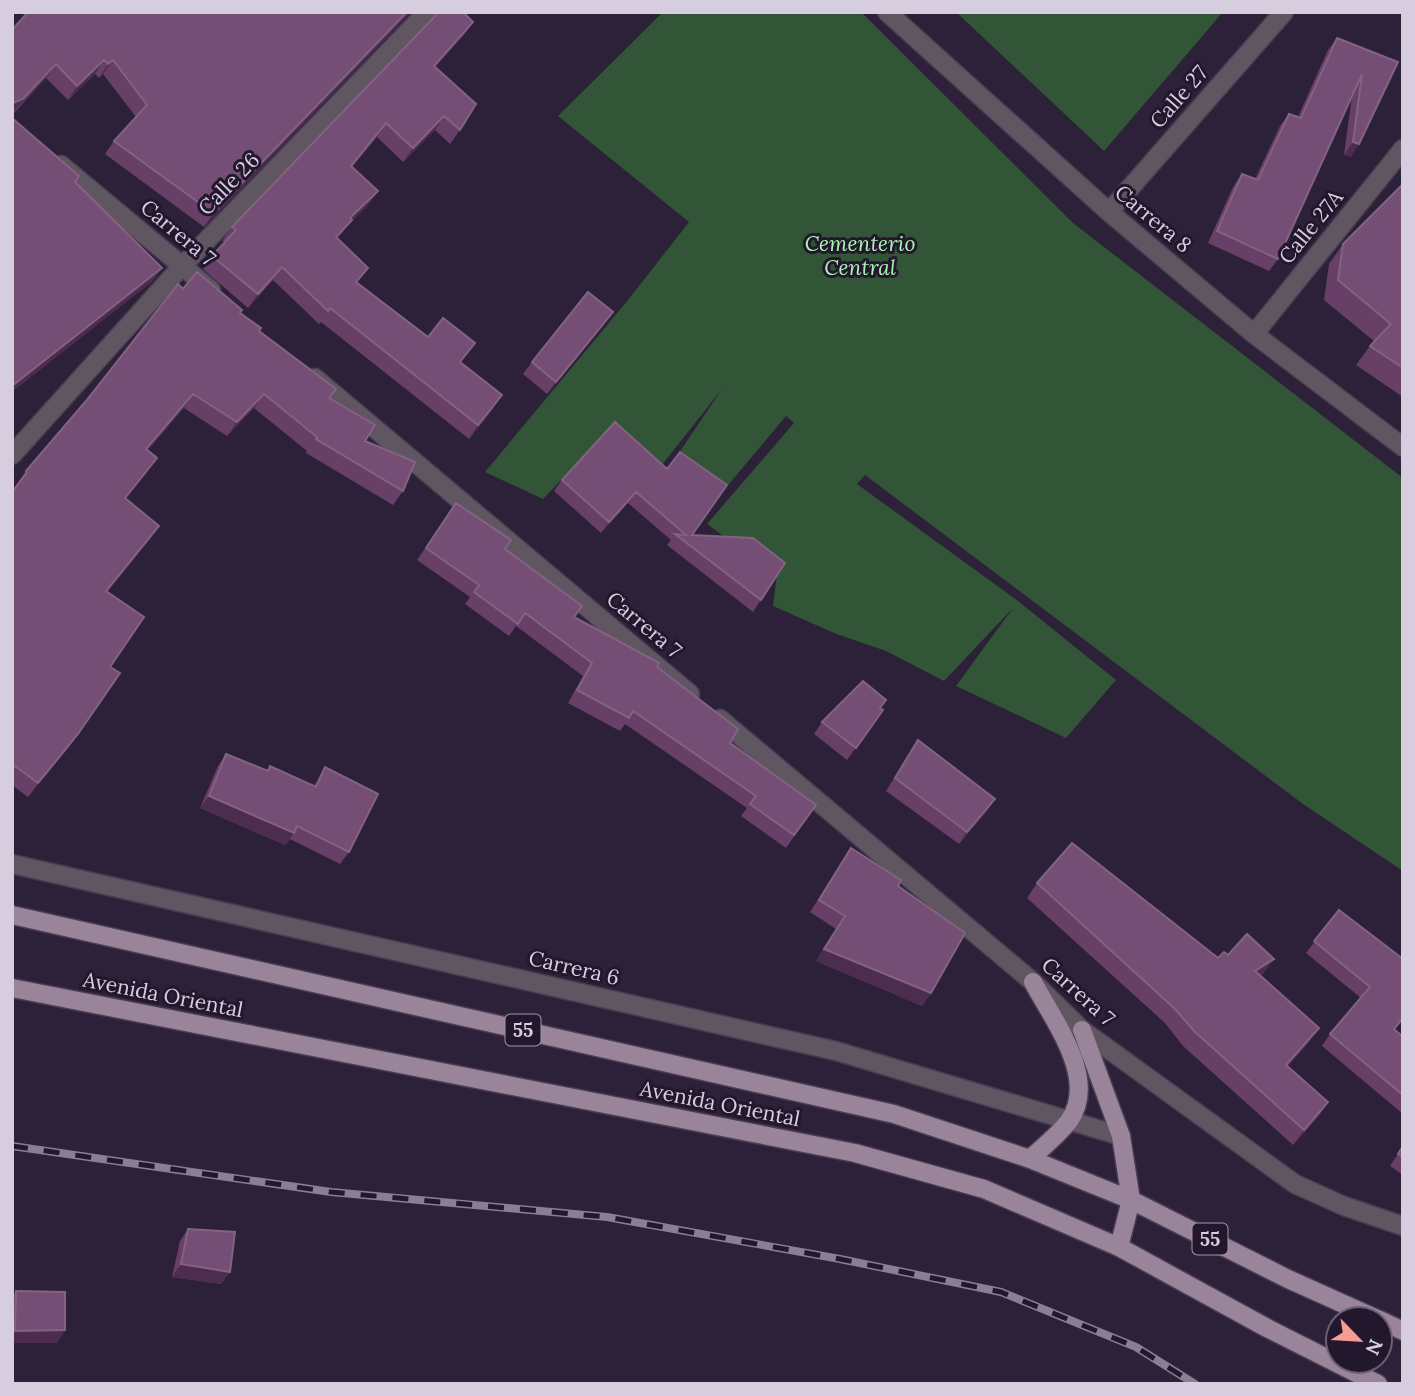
<svg xmlns="http://www.w3.org/2000/svg" width="1415" height="1396" font-family="Lora,serif">
  <style>
    .green { fill: #315536 }
    .lines { fill: none; stroke-linecap: round; stroke-linejoin: round }
    .minor-casing { stroke: #483d53; stroke-width: 21 }
    .major-casing { stroke: #483d53; stroke-width: 21 }
    .minor { stroke: #605661; stroke-width: 18 }
    .major { stroke: #99849a; stroke-width: 18 }
    .rail-casing { stroke: #897f93; stroke-width: 8 }
    .rail { stroke: #23172e; stroke-width: 5; stroke-dasharray: 16; stroke-linecap: butt }
    .wall { fill: #683f67 }
    .shaded-wall { fill: #4c2c4f }
    .building { fill: #744e74; stroke: #836284; stroke-width: 2 }
    .labels { text-anchor: middle; stroke-width: 6; stroke-linejoin: round; paint-order: stroke }
    .shield { fill: #23172e; stroke: #a097a9; stroke-width: 2 }
    .shield-label { font-size: 19px; font-weight: bold; fill: #d6cede }
    .street-label { font-size: 21px; fill: #d6cede; stroke: #23172e }
    .park-label { font-size: 21px; font-style: italic; fill: #a8f4b2; stroke: #23172e }
  </style>
  <rect width="100%" height="100%" fill="#2d2139"/>
  <!-- green -->
  <path class="green" d="M663,12H861L1073,223L1403,478V871L1303,804L865,475L857,484L1018,601L1116,680L1066,738L956,686L1013,608L944,681L886,651L834,633L773,606L777,575L707,524L794,423L786,416L719,496L672,463L722,389L654,475L607,433L543,499L485,472L628,300L689,222L558,116Z
    M956,12H1223L1104,151Z"/>
  <g class="lines">
    <defs>
      <path id="minor" d="M887,12L1109,212L1254,334L1403,447
        M61,165L211,290
        M1109,212L1284,12
        M1254,334L1403,149
        M315,378L690,694
        M12,455L182,266L427,12
        M720,719L1033,982L1082,1030L1295,1184L1344,1206L1403,1226
        M12,864L836,1051L1121,1136"/>
      <path id="major" d="M12,915L894,1114L1030,1159L1131,1200L1288,1279L1377,1319
        M12,988L855,1153L984,1189L1119,1247L1267,1328L1378,1384
        M1082,1030L1121,1136L1131,1200L1119,1247
        M1030,1159C1043,1147 1058,1135 1069,1121C1099,1079 1053,1020 1033,982
        M1380,1320L1403,1331"/>
    </defs>
    <!-- minor casing -->
    <use href="#minor" class="minor-casing"/>
    <!-- major casing -->
    <use href="#major" class="major-casing"/>
    <!-- minor -->
    <use href="#minor" class="minor"/>
    <!-- major -->
    <use href="#major" class="major"/>
    <defs>
      <path id="rail" d="M12,1146L331,1192L607,1217L840,1259L1001,1292L1136,1347L1195,1384"/>
    </defs>
    <!-- rail casing -->
    <use href="#rail" class="rail-casing"/>
    <!-- rail -->
    <use href="#rail" class="rail"/>
  </g>
  <!-- wall -->
  <path class="wall" d="M28,12H411L204,227L105,154L114,141L136,117L103,74L99,78L95,74L68,100L46,78L14,113Z
    M438,12H463L473,22L464,35L435,67L460,130L450,144L435,130L403,162L377,137L352,167L378,191L368,205L350,223L337,239L358,283L461,363L493,409L469,439L321,322L319,324L273,280L248,308L203,269L212,256L225,242L222,241L232,227Z
    M1337,38L1398,62L1351,157L1344,155L1352,96L1278,259L1269,271L1208,243L1233,187L1242,174L1255,179L1280,126L1289,114L1298,117L1328,50Z
    M1403,184V397L1356,365L1370,346L1374,341L1324,300L1329,264L1343,244Z
    M183,289L241,313L259,331L330,398L365,441L403,491L393,505L306,453L307,451L254,408L227,436L184,408L148,450L147,472L126,498L159,526L149,540L107,592L110,667L68,748L28,797L12,785V492L26,471Z
    M613,312L547,394L523,374L532,362Z
    M615,422L692,535L785,563L753,612L667,545L671,540L628,503L601,533L554,491L562,480Z
    M456,503L505,549L574,617L657,667L730,743L816,805L786,848L741,816L747,808L625,724L620,731L568,703L583,676L516,626L509,636L465,604L470,597L417,560Z
    M880,708L883,710L847,760L814,734L822,722Z
    M918,740L995,799L986,812L959,844L886,791Z
    M226,754L267,771L270,766L314,786L325,767L349,852L340,864L290,839L285,845L200,808L218,766Z
    M851,848L931,993L922,1006L816,961L836,929L810,912Z
    M1037,883L1218,958L1228,955L1263,974L1260,976L1308,1043L1288,1066L1328,1102L1318,1117L1293,1145L1183,1046L1165,1023L1027,898Z
    M1339,910L1403,1019L1394,1030L1403,1037V1114L1322,1046L1330,1034L1361,998L1306,953Z
    M1403,1146V1175L1390,1166Z
    M188,1229L230,1272L221,1284L172,1277L180,1241Z
    M16,1291L65,1330L57,1343H12V1296Z"/>
  <!-- shaded-wall -->
  <path class="shaded-wall" d="M407,12H411L204,227L213,213Z
    M473,22L464,35L424,80L434,66Z
    M104,60L95,74L68,100L77,86Z
    M113,60L103,74L99,78L108,64Z
    M56,64L46,78L12,113V104Z
    M444,116L435,130L403,162L413,148Z
    M386,123L377,137L341,180L351,166Z
    M1353,142L1359,144L1351,157L1344,155Z
    M378,191L368,205L350,223L342,233L326,251L350,218Z
    M282,267L273,280L248,308L258,294Z
    M162,268L152,282L12,392V386Z
    M613,312L604,324L547,394L556,382Z
    M193,394L184,408L137,463L146,449Z
    M264,394L254,408L227,436L237,422Z
    M502,395L493,409L469,439L478,425Z
    M157,458L147,472L116,512L125,498Z
    M636,492L628,503L601,533L609,522Z
    M159,526L149,540L97,605L106,591Z
    M78,734L68,748L28,797L38,783Z
    M209,796L294,833L285,845L200,808Z
    M995,799L986,812L959,844L967,832Z
    M824,949L931,993L922,1006L816,961Z
    M1274,959L1263,974L1244,986L1255,971Z
    M1319,1028L1308,1043L1276,1080L1286,1065Z
    M1328,1102L1318,1117L1293,1145L1304,1130Z
    M181,1264L230,1272L221,1284L172,1277Z
    M65,1330L57,1343H12V1335L15,1331Z"/>
  <!-- building -->
  <path class="building" d="M28,12H407L213,213L114,141L147,105L113,60L108,64L104,60L77,86L56,64L23,99L13,103L12,105V30Z
    M439,12H463L473,22L434,66L476,104L460,130L444,116L413,148L386,123L351,166L378,191L350,218L352,220L336,237L368,268L356,282L428,337L443,318L475,343L460,362L502,395L478,425L330,308L328,311L282,267L258,294L212,256L236,230L232,227Z
    M1337,38L1398,62L1359,144L1353,142L1362,74L1278,259L1217,231L1242,174L1258,180L1289,114L1301,118Z
    M12,118L79,176L75,182L162,268L12,386Z
    M1403,184V368L1370,346L1391,324L1338,280L1343,244Z
    M197,272L242,310L240,313L261,328L259,331L336,389L329,398L375,425L365,441L415,462L403,491L316,439L317,437L264,394L237,422L193,394L146,449L157,458L125,498L159,526L106,591L144,617L110,667L120,673L78,734L38,783L15,766L12,768V492L27,472L26,471L86,401L178,284L183,289Z
    M588,292L613,312L556,382L532,362Z
    M615,422L667,469L680,452L727,485L692,535L753,538L785,563L761,600L675,534L686,535L636,492L609,522L562,480Z
    M456,503L511,540L505,549L582,606L574,617L659,663L657,667L738,729L730,743L816,805L794,835L750,804L756,796L633,711L629,718L577,690L592,663L525,613L518,624L474,592L479,585L426,548Z
    M863,681L886,700L880,708L883,710L856,748L822,722Z
    M918,740L995,799L967,832L895,778Z
    M226,754L268,771L270,766L316,787L325,767L378,794L349,852L297,826L294,833L209,796Z
    M1072,843L1218,958L1224,952L1228,955L1247,934L1274,959L1255,971L1319,1028L1286,1065L1328,1102L1304,1130L1194,1031L1175,1009L1037,883Z
    M851,848L901,880L898,886L965,933L931,993L824,949L845,916L819,900Z
    M1339,910L1403,959V1018L1394,1029L1403,1037V1095L1330,1034L1370,987L1314,941Z
    M1403,1146V1157L1398,1154Z
    M188,1229L235,1232L230,1272L181,1264Z
    M16,1291L65,1292V1330L15,1331Z"/>
  <g class="labels">
    <!-- shield labels -->
    <g class="shield">
      <rect x="505.5" y="1014.5" width="35" height="31" rx="5"/>
      <rect x="1192.5" y="1223.5" width="35" height="31" rx="5"/>
    </g>
    <g class="shield-label">
      <text x="523" y="1037">55</text>
      <text x="1210" y="1246">55</text>
    </g>
    <!-- street labels -->
    <g class="street-label">
      <text transform="translate(1179 97) rotate(-49)" y="7">Calle 27</text>
      <text transform="translate(229 184) rotate(-46)" y="7">Calle 26</text>
      <text transform="translate(1153 219) rotate(40)" y="7">Carrera 8</text>
      <text transform="translate(1311 227) rotate(-51)" y="7">Calle 27A</text>
      <text transform="translate(178 233) rotate(40)" y="7">Carrera 7</text>
      <text transform="translate(644 625) rotate(40)" y="7">Carrera 7</text>
      <text transform="translate(574 968) rotate(13)" y="7">Carrera 6</text>
      <text transform="translate(1078 992) rotate(42)" y="7">Carrera 7</text>
      <text transform="translate(163 995) rotate(11)" y="7">Avenida Oriental</text>
      <text transform="translate(720 1104) rotate(11)" y="7">Avenida Oriental</text>
    </g>
    <!-- park labels -->
    <g class="park-label">
      <text x="860" y="251">Cementerio<tspan x="860" dy="24">Central</tspan></text>
    </g>
  </g>
  <!-- border -->
  <rect width="1415" height="1396" fill="none" stroke="#d6cede" stroke-width="28"/>
  <!-- north arrow -->
  <g transform="translate(1359 1340) rotate(115)"><circle r="33" fill="#23172e" stroke="#6b6074" stroke-width="2"/>
  <path d="M0-5L12 26L0 18L-12 26Z" fill="#f59c95"/>
  <text y="-10" font-size="19" font-weight="bold" text-anchor="middle" fill="#d6cede">N</text>
  </g>
</svg>
